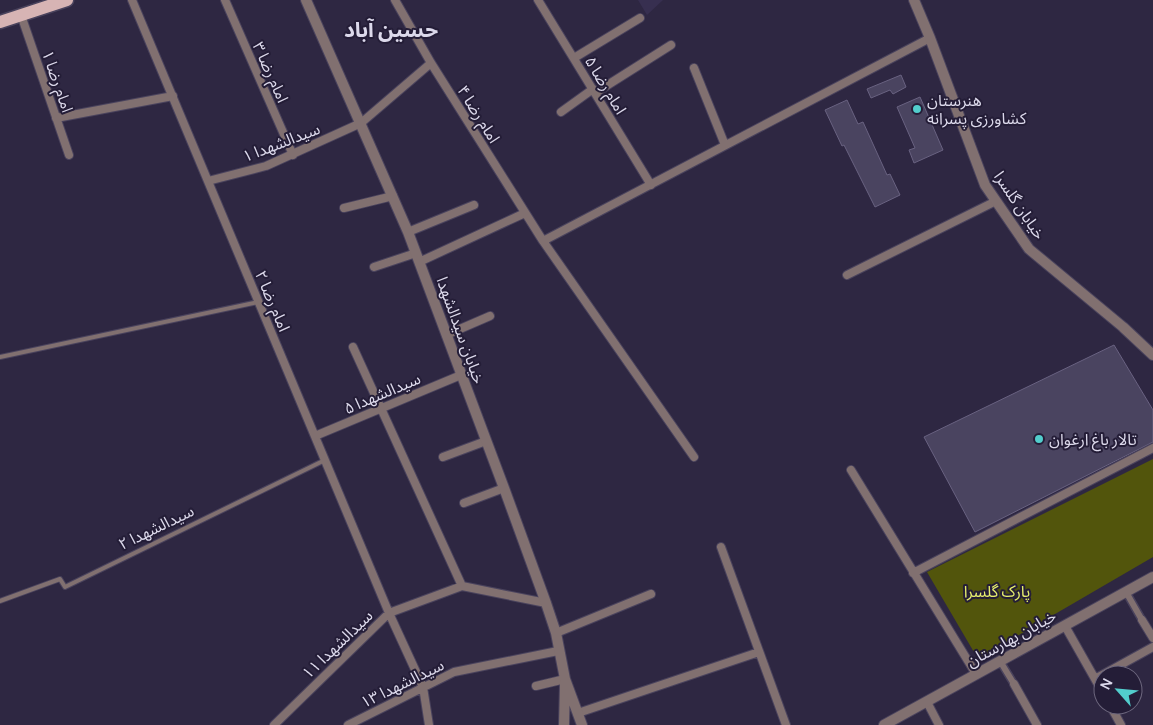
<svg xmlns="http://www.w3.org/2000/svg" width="1153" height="725" font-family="Manrope,'Noto Sans Arabic',sans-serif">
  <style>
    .built { fill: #372f50 }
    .green { fill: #52550c }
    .building { fill: #4a4460; stroke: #696281 }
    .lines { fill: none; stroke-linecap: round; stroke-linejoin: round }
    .service-casing { stroke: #4a435d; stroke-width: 6 }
    .pedestrian-casing { stroke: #4a435d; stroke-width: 9 }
    .minor-casing { stroke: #4a435d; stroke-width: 10 }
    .tertiary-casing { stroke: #4a435d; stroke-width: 12 }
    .primary-casing { stroke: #4a435d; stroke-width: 15 }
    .service { stroke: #817070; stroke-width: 4 }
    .pedestrian { stroke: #817070; stroke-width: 6 }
    .minor { stroke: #817070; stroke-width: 8 }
    .tertiary { stroke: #817070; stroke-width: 10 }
    .primary { stroke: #d7b4b4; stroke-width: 12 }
    .poi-dot { fill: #52cdcc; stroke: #241d37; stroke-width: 2 }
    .labels { text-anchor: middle; stroke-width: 4; stroke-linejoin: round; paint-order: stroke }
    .street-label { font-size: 16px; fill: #dcd9eb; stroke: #241d37 }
    .poi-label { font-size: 16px; fill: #dcd9eb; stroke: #241d37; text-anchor: start }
    .park-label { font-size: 16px; fill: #e6ee6d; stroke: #241d37 }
    .district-label { font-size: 21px; font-weight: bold; fill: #dcd9eb; stroke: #241d37 }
  </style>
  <rect width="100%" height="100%" fill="#2e2742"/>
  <!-- built -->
  <path class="built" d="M638,0H663L647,15Z"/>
  <!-- green -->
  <path class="green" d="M1153,459V557L978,659L927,572Z"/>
  <!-- building -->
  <path class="building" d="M901,75L906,87L893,94L890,90L871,98L867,89Z
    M920,97L943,150L914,163L909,150L915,148L897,107Z
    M847,100L858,124L863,122L887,175L890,174L900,195L875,207L844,145L842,146L825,110Z
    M1114,345L1153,410V442L975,532L924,437Z"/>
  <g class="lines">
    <defs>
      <path id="service" d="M0,357L258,302
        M0,601L60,579L65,587L325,460"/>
      <path id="pedestrian" d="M1126,592L1142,620
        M1000,661L1014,684"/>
      <path id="minor" d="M132,0L389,613L423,687L429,725
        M225,0L293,155
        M395,0L431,63L543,241L694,457
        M538,0L651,185
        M21,15L69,155
        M574,58L640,18
        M694,68L725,145
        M595,93L671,45
        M561,112L593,89
        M56,118L173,96
        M208,181L266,166L361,123L431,63
        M344,208L393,196
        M408,232L474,205
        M543,241L930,38
        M419,262L525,213
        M374,267L416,253
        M847,275L996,201
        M446,335L490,316
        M353,347L462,586
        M315,436L461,375
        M443,457L486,441
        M851,470L976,674
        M464,503L504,488
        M721,547L786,725
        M913,573L1153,448
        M1142,620L1153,638
        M1065,626L1103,693
        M556,633L651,594
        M1095,679L1153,647
        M1014,684L1037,725
        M536,686L565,679
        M927,702L939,725
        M1110,705L1121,725
        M578,713L759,652
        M274,725L389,613L462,586L546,603
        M348,725L454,672L558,651"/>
      <path id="tertiary" d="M306,0L408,232L504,488L546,603L556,633L565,679L582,725
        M914,0L930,38L985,185L1029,249L1123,327L1153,355
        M564,725L565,683
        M884,725L1153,577"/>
      <path id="primary" d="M0,22L67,0"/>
    </defs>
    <!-- service casing -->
    <use href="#service" class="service-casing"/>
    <!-- pedestrian casing -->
    <use href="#pedestrian" class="pedestrian-casing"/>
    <!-- minor casing -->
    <use href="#minor" class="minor-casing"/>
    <!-- tertiary casing -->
    <use href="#tertiary" class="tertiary-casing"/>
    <!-- primary casing -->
    <use href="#primary" class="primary-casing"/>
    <!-- service -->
    <use href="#service" class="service"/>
    <!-- pedestrian -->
    <use href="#pedestrian" class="pedestrian"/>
    <!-- minor -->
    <use href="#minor" class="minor"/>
    <!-- tertiary -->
    <use href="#tertiary" class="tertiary"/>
    <!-- primary -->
    <use href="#primary" class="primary"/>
  </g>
  <!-- markers -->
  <g class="poi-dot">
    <circle cx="917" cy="109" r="5"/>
    <circle cx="1039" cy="439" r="5"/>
  </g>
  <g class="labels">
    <!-- street labels -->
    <g class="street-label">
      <text transform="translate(271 72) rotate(66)" y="6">امام رضا ۳</text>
      <text transform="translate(58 81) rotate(71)" y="6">امام رضا ۱</text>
      <text transform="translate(606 85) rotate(59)" y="6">امام رضا ۵</text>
      <text transform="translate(479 114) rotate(58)" y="6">امام رضا ۴</text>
      <text transform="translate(281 142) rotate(-21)" y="6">سیدالشهدا ۱</text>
      <text transform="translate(1020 205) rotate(56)" y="6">خیابان گلسرا</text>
      <text transform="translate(273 301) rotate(67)" y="6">امام رضا ۲</text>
      <text transform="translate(461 330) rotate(70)" y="6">خیابان سیدالشهدا</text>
      <text transform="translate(382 393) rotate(-23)" y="6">سیدالشهدا ۵</text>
      <text transform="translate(156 527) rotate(-26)" y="6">سیدالشهدا ۲</text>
      <text transform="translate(1011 638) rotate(-29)" y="6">خیابان بهارستان</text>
      <text transform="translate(337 644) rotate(-44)" y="6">سیدالشهدا ۱۱</text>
      <text transform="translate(402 683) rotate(-26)" y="6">سیدالشهدا ۱۳</text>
    </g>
    <!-- poi labels -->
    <g class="poi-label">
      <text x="927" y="106">هنرستان<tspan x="927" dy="18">کشاورزی پسرانه</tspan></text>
      <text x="1049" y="445">تالار باغ ارغوان</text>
    </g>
    <!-- park labels -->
    <g class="park-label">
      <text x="997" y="597">پارک گلسرا</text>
    </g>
    <!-- district labels -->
    <g class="district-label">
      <text x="391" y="37">حسین آباد</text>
    </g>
  </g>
  <!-- north arrow -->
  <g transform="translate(1118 690) rotate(297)"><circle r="24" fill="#241d37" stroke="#6e687f"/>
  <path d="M0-4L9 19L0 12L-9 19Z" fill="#52cdcc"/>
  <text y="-8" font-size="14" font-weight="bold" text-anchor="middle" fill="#dcd9eb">N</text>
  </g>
</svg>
